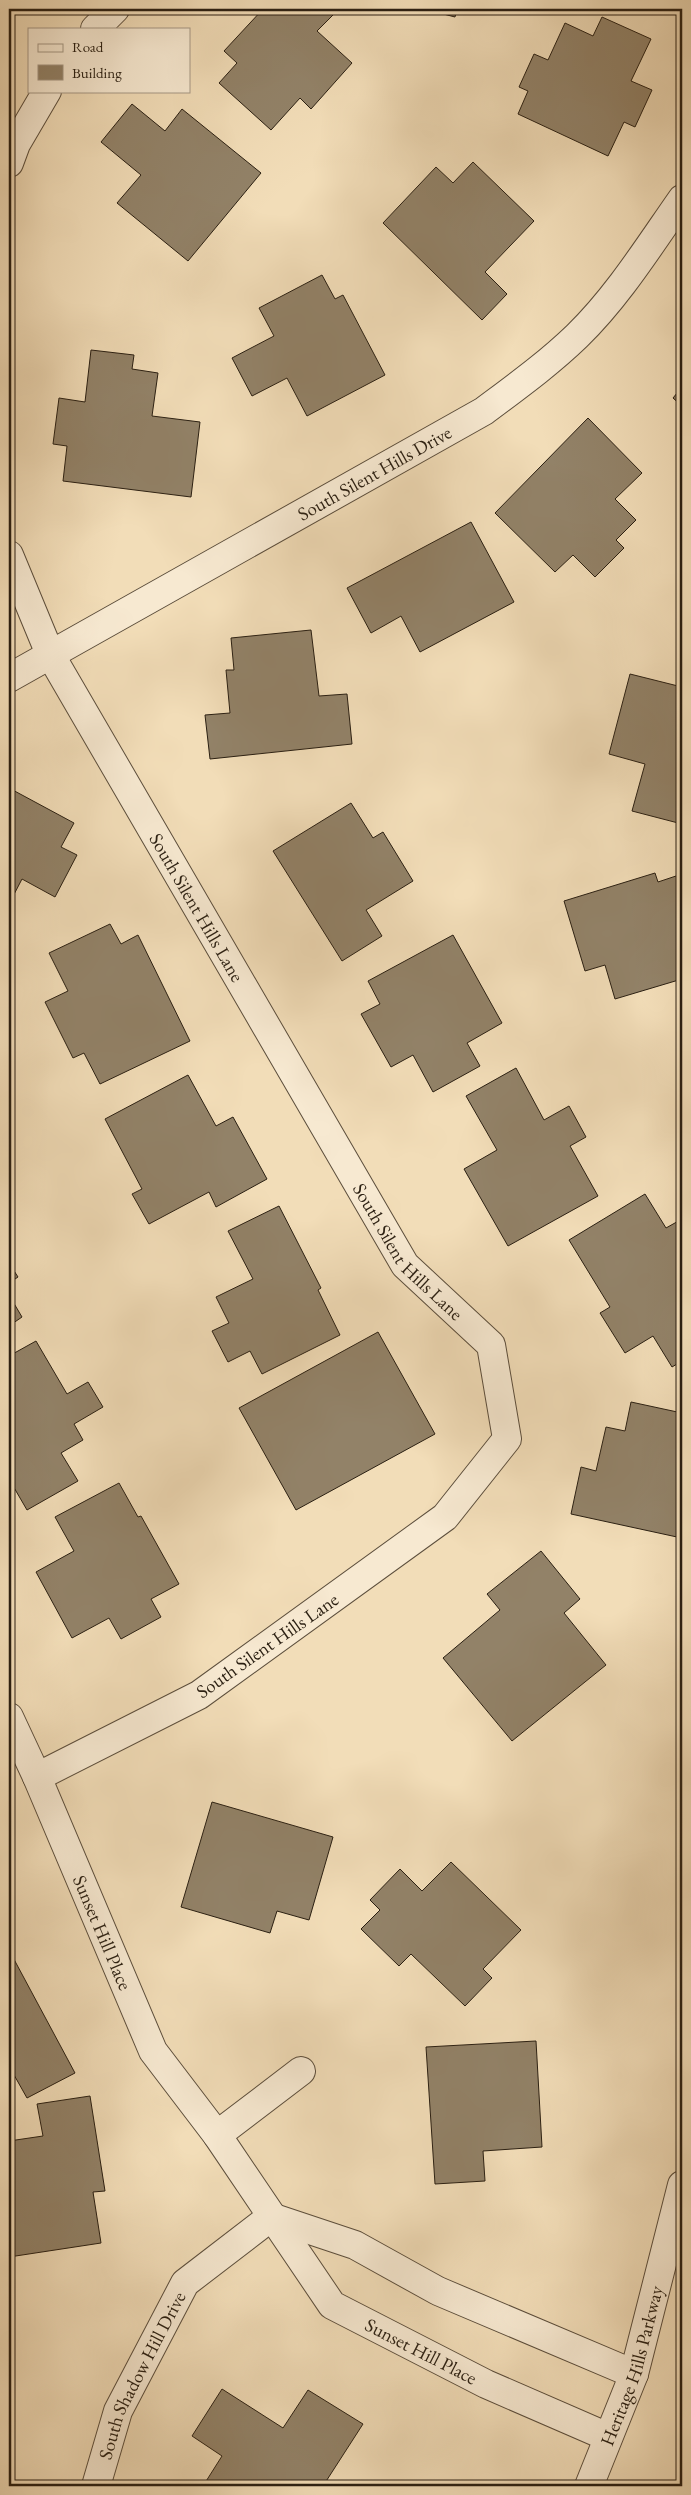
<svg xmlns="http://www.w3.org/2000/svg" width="691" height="2495" font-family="'EB Garamond',serif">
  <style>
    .building { fill: #928268; stroke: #2a1f12 }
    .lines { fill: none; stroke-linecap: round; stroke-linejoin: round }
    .minor-casing { stroke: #5c4e3c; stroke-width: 30 }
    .minor { stroke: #f7e9d1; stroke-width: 28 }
    .labels { text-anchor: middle; stroke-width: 4.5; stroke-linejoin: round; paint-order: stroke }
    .street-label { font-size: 19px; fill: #2a1f12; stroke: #f7e9d1 }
  </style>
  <rect width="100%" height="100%" fill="#f2ddb8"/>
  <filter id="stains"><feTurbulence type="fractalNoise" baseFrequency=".004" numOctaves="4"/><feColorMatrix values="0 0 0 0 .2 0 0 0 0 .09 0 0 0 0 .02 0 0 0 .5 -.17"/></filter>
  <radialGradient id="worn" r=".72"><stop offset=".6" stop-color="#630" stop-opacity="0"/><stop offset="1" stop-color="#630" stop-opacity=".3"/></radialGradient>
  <!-- building -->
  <path class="building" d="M263,9H339L317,31L352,63L311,109L300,98L271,130L219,83L237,63L224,51Z
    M424,9H457L455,17Z
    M602,17L651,39L631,81L652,90L635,127L624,122L608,156L518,114L528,91L519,87L534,54L548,60L565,23L593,36Z
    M132,104L165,131L182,109L261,173L188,261L117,203L141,175L101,142Z
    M473,162L534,221L485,272L507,294L482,320L383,223L436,167L453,183Z
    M322,275L335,299L343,295L385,375L307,416L287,378L252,396L232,358L274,336L259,308Z
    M91,350L134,355L132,369L158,373L152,416L200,422L191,497L63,481L67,446L53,444L59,398L85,402Z
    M682,387V406L673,398Z
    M588,418L642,473L615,499L636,520L616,540L624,548L595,577L573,555L555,572L495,513Z
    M471,522L514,602L420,652L401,616L371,633L347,588Z
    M311,630L319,696L347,694L352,744L210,759L205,715L230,713L226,670H234L231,638Z
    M630,674L682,687V824L632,811L645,764L609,754Z
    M9,788L74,823L61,847L77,855L55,897L22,879L9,904Z
    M351,803L373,838L383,832L413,881L366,910L382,936L342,961L273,851Z
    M655,873L658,882L682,874V979L615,999L605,965L585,971L564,901Z
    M110,924L121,944L138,935L190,1041L100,1084L84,1053L73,1058L45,1002L68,991L49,953Z
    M453,935L502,1023L467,1043L480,1066L433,1092L413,1055L391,1067L361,1014L380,1004L368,981Z
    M516,1068L544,1120L569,1106L586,1137L570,1146L598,1196L508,1246L464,1169L497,1150L466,1096Z
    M188,1075L216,1126L233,1117L267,1179L216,1207L209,1192L149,1224L132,1194L142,1189L105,1119Z
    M645,1194L666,1228L682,1219V1361L672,1367L653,1336L625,1353L600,1313L610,1307L569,1240Z
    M279,1206L321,1288L318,1290L340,1335L262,1374L250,1351L228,1362L212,1331L229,1323L216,1297L253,1279L228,1231Z
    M9,1263L18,1277L9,1283Z
    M9,1295L22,1317L9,1326Z
    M378,1332L435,1434L296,1510L239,1408Z
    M36,1341L67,1394L88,1382L103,1407L74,1424L83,1440L61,1453L78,1481L27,1510L9,1479V1356Z
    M631,1402L682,1413V1511L677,1537L571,1514L581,1467L596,1471L606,1427L625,1431Z
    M119,1483L138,1517L141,1516L179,1584L151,1599L161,1617L121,1639L109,1618L72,1638L36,1572L74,1551L55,1517Z
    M541,1551L580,1599L564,1613L606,1665L512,1741L443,1658L500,1610L487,1594Z
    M212,1802L333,1837L309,1920L277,1911L270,1933L181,1907Z
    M451,1862L521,1930L483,1969L492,1978L465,2006L411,1954L399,1966L361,1929L380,1910L370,1900L400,1869L422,1891Z
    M9,1950L75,2073L27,2098L9,2066Z
    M536,2041L542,2147L483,2151L485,2181L435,2184L426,2047Z
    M90,2096L105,2191L93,2192L101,2243L9,2257V2141L43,2136L37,2104Z
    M222,2389L283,2428L308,2390L363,2424L323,2486H203L222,2456L192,2436Z"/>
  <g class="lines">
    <defs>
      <g id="minor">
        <path d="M95,29L115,9"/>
        <path d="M9,163L16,144L47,91"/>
        <path id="s1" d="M9,555L50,654L405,1265L491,1345L507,1439L445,1517L199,1695L37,1777"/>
        <path id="s2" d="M9,678L484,411C516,387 548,364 577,336C618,296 649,246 682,199"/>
        <path id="s3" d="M9,1717L37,1777L153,2051L217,2135L332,2305L486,2384L608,2437"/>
        <path d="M217,2135L301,2071"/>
        <path d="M271,2217L355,2245L438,2291L634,2374"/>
        <path id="s4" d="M96,2486L118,2411L185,2283L271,2217"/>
        <path id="s5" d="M589,2486L634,2374L682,2185"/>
      </g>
    </defs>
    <!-- minor casing -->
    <use href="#minor" class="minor-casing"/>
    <!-- minor -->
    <use href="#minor" class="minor"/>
  </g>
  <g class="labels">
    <!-- street labels -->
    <g class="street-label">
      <text dy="7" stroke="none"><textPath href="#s2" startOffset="419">South Silent Hills Drive</textPath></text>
      <text dy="7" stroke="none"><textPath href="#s1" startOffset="400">South Silent Hills Lane</textPath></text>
      <text dy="7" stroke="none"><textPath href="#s1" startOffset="805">South Silent Hills Lane</textPath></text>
      <text transform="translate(267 1645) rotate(-35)" y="7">South Silent Hills Lane</text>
      <text dy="7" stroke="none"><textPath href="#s3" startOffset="235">Sunset Hill Place</textPath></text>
      <text dy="7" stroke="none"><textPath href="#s3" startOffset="775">Sunset Hill Place</textPath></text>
      <text dy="7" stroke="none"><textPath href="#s5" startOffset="128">Heritage Hills Parkway</textPath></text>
      <text dy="7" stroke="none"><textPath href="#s4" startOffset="120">South Shadow Hill Drive</textPath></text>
    </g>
  </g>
  <!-- margin -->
  <rect width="691" height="2495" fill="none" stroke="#f2ddb8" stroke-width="30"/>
  <rect x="10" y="10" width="671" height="2475" fill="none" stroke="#2a1f12" stroke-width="2.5"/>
  <rect x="15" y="15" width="661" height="2465" fill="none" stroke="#2a1f12"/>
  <!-- legend -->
  <rect x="28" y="28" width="162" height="65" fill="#f7e9d1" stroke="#a59885"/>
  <rect x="38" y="44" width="25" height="8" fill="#f7e9d1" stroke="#a59885"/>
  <text x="72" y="52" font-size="15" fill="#2a1f12">Road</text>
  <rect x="38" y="65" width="25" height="15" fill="#928268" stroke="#a59885"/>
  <text x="72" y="78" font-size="15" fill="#2a1f12">Building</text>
  <rect width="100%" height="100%" filter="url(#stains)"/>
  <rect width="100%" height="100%" fill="url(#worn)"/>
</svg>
